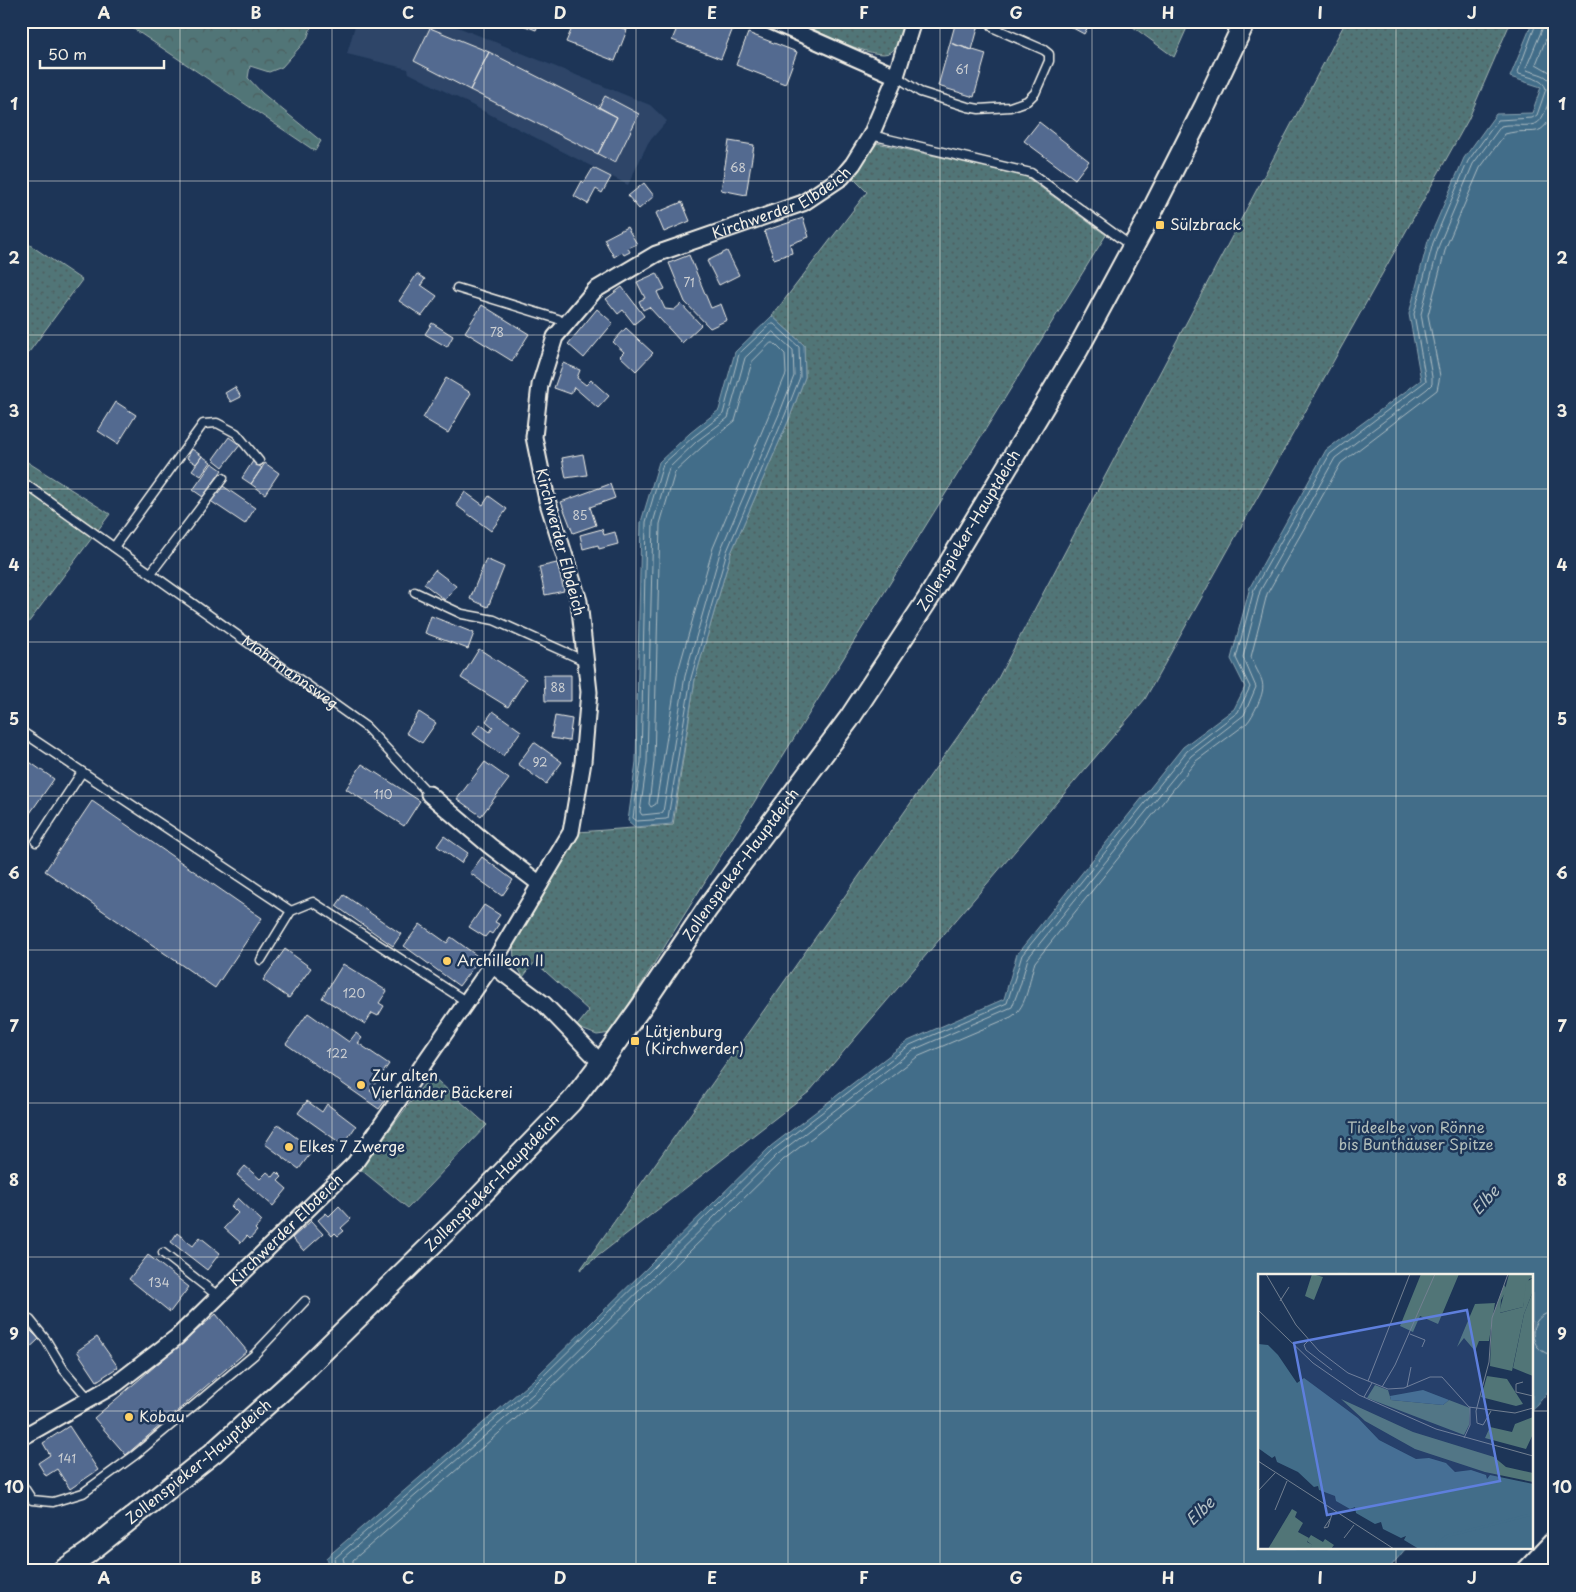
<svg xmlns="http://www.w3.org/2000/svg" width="1576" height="1592" font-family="'Playpen Sans',sans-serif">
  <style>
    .built { fill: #2d4568 }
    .green { fill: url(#green-dots); stroke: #a2b3b0 }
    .forest { fill: url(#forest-crowns); stroke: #a2b3b0 }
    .water { fill: #426d89; stroke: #89a2af }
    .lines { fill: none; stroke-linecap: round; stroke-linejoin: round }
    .shore { stroke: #adbcc2; stroke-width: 1 }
    .building { fill: #526a90; stroke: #f4f1e8 }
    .lane-casing { stroke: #f4f1e8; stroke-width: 11 }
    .street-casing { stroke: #f4f1e8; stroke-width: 19 }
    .secondary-casing { stroke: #f4f1e8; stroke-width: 24 }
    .lane { stroke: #1d3557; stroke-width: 8 }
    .street { stroke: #1d3557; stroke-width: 15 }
    .secondary { stroke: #1d3557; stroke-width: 20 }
    .grid { fill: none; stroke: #f4f1e8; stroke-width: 1; stroke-opacity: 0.55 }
    .poi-dot { fill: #ffd166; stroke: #1d3557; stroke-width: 2 }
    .labels { text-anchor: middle; stroke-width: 5; stroke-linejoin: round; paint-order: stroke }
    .number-label { font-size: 12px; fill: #cccfd2 }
    .street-label { font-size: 15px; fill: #f4f1e8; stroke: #1d3557 }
    .poi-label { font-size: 15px; fill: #f4f1e8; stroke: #1d3557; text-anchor: start }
    .park-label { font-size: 15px; fill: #b3bfbb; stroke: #1d3557 }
    .water-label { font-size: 16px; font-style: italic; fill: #b6c3c7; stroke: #1d3557 }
    .inset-river { fill: none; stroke: #426d89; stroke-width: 2.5 }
    .inset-road { fill: none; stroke: #738091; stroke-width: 1 }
    .view { fill: #5e7fdd; fill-opacity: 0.15; stroke: #5e7fdd; stroke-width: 2.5 }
    .inset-edge { fill: none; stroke: #f4f1e8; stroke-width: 2.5 }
    .neatline { fill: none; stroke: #f4f1e8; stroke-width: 2 }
    .grid-label { font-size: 16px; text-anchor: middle; font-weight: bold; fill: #f4f1e8 }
  </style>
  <defs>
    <pattern id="green-dots" width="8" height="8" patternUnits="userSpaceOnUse" patternTransform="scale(1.25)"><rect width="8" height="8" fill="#517577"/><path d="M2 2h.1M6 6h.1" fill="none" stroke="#4d5e5e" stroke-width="1.8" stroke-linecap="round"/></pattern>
    <pattern id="forest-crowns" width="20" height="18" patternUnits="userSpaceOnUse" patternTransform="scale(1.25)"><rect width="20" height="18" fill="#517577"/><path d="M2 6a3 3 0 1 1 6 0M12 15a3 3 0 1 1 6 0" fill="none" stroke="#4d5e5e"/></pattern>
  </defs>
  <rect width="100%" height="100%" fill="#1d3557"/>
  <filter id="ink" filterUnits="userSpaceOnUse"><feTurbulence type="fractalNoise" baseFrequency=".02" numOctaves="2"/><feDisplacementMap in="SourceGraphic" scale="10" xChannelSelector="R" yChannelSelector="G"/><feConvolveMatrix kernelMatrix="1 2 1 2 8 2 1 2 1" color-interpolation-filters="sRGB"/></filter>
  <g filter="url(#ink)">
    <!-- built -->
    <path class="built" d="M359,21H443L650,105L667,121L648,143L628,185L409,73L408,69L347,54L354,29Z"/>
    <!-- green -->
    <path class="green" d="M802,21H906C902,31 900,46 891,52C877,62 817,31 801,23Z
      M1125,21H1190L1174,57Z
      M1346,21H1511L1468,120L1145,699L809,1092L580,1270L995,684Z
      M877,143L1025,176L1106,235L611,1033L597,1035L576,1027L589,1011L535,962L523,977L514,960L513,944L578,832L673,825L695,679L731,553L790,417L805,377L804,345L772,316L867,192L853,178Z
      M21,239L82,280L21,363Z
      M21,458L110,514L28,623L21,618Z
      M431,1075L487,1125L408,1208L360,1169Z"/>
    <!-- forest -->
    <path class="forest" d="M122,21H313L307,39L282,67L269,72L250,66L248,78L262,93L321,141L315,151Z"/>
    <!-- water -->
    <path class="water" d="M1533,21H1555V1330L1551,1332L1555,1343V1383L1532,1411V1276H1260V1548H1406L1387,1571H336L326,1558L533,1380L771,1146L908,1041L1004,999L1017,954L1183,747L1234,709L1245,687L1231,659L1250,587L1326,450L1421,380L1409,314L1428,241L1464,158L1496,114L1532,113L1541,87L1510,77Z
      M772,316L804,345L805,377L790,417L731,553L695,679L672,824L635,827L628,821L636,762L641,522L659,462L690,433L719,410L735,352Z"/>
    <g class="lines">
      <!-- shore -->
      <path class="shore" d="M1551,21L1550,29L1536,64L1555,75
        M771,324H774L799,347L800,377L785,415L727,551L691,678L668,818L666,819L637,821L633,818L641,762L646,522L663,464L693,437L723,414L739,354Z
        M773,332L793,350L794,376L780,412L721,549L685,676L663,812L661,813L642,815L640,812L647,762L653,523L669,468L697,441L728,418L745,358Z
        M771,343H774L785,354L786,374L713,548L677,675L656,804L651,807L649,804L654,762L660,524L675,472L702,447L735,421L752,362Z
        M1555,1312C1525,1313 1526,1354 1555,1355
        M339,1571V1567L334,1560L335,1558L536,1383L774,1149L910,1045L1007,1003L1022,955L1187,751L1238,712L1250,687L1236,658L1254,589L1330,454L1426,381L1414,314L1433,243L1468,161L1498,120L1532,118L1537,115L1546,89C1544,79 1528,77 1519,74L1518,72L1537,21
        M346,1571L343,1558L540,1388L778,1154L913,1050L1012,1007L1020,986L1028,958L1191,756L1244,715L1256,687L1243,657L1260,591L1335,458L1427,389L1432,384V377L1421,314L1439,245L1473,164L1501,126C1512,123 1527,128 1537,123C1545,119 1555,87 1549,80C1545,74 1534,73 1527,70L1526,68L1543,27V21
        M353,1571V1560L545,1393L783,1160L917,1057L1011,1017C1028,1007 1029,979 1035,962L1196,761L1246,724C1251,719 1254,712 1257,706C1269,681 1260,680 1251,657L1267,594L1341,463L1437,390L1440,376L1428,315L1446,247L1480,168L1505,134C1534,126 1542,144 1555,105"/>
    </g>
    <!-- building -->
    <path class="building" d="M512,21H540L536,30Z
      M575,21H605L627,30L615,61L566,42Z
      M680,21H716L733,28L721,59L672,40Z
      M956,21H980L972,50L950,43Z
      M1060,21H1091L1084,34Z
      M430,28L489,52L470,90L414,61Z
      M748,33L797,52L785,84L736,65Z
      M950,43L986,54L974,97L938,86Z
      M489,52L617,117L598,154L470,90Z
      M605,96L639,114L615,163L598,154L617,117L599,107Z
      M1039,122L1089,161L1075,179L1024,141Z
      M729,141L754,145L746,195L721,190Z
      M593,168L611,177L602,193L596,189L588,204L574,196L582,181L584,183Z
      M644,183L654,196L639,209L628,196Z
      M682,202L690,221L664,232L656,213Z
      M803,218L809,237L790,244L792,253L774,259L764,231Z
      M627,227L637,244L628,248L630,252L624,255L622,252L614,257L604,239Z
      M727,251L739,275L719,285L707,261Z
      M689,255L711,308L721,304L727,320L710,328L685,302L669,263Z
      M657,273L665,289L657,292L665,309L674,310L681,304L701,325L682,343L649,307L643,310L639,301L645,298L637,282Z
      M417,274L425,279L421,285L437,296L422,316L399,301Z
      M622,287L644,316L634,324L623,310L618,314L606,299Z
      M482,305L529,334L512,361L465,332Z
      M597,309L613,323L584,358L568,344Z
      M432,323L453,336L447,347L425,334Z
      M626,328L653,353L636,371L620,356L624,352L613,342Z
      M563,363L580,370L577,378L586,385L591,380L609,396L598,408L574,387L571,394L554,388Z
      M446,378L471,393L448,433L423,418Z
      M235,387L241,397L231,402L225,393Z
      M116,402L136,415L118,444L98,431Z
      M229,437L240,445L223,467L213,459Z
      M192,449L202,456L196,464L187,458Z
      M583,454L587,475L566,478L562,458Z
      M202,456L211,462L201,476L192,470Z
      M253,461L262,468L251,484L242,478Z
      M212,463L222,470L203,497L193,490Z
      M265,463L279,473L265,494L251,484Z
      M220,484L255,508L245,524L209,500Z
      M610,484L615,498L590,507L596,525L573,533L561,502Z
      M465,492L483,505L489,496L507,509L491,531L456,505Z
      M602,529L604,535L615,532L618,544L599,549L598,545L583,549L580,535Z
      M486,559L504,567L488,607L470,599Z
      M557,563L564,591L545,595L539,567Z
      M435,570L456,586L445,600L424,584Z
      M431,616L474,633L468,649L425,633Z
      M479,649L526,679L508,707L461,678Z
      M544,675H571V701H545Z
      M493,711L521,731L503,756L473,734L480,724L490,732L493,727L486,721Z
      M419,712L436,723L422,743L406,733Z
      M555,716L572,719L569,741L551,738Z
      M534,742L562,762L546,784L518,764Z
      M21,756L54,779L21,826Z
      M485,762L509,779L481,816L457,799Z
      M362,764L420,801L404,826L346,789Z
      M92,801L262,918L215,988L45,871Z
      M444,836L468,853L461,863L437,846Z
      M482,857L513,880L502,896L470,873Z
      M344,895L401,934L393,946L336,906Z
      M484,905L500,915L495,922L499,924L492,934L489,932L485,937L469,927Z
      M420,924L447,943L451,937L480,958L459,986L404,946Z
      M285,949L311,968L289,998L263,980Z
      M343,964L387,991L379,1003L384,1006L378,1016L372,1013L365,1024L322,998Z
      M308,1013L349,1042L356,1033L362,1038L358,1043L389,1064L370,1091L385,1101L379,1109L286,1044Z
      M307,1101L322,1112L327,1104L356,1126L343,1145L298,1113Z
      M278,1124L313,1150L299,1169L265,1144Z
      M245,1166L260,1179L267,1172L273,1177L277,1172L282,1177L278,1181L287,1189L273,1206L237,1175Z
      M238,1198L262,1221L255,1229L257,1231L250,1239L247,1236L241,1243L224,1228L238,1213L231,1206Z
      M339,1206L351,1219L341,1228L344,1231L338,1236L335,1233L332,1236L318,1220L326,1213L329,1216Z
      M311,1221L323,1234L304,1251L292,1238Z
      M177,1233L193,1246L200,1237L220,1253L207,1270L171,1242Z
      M148,1255L189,1287L170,1312L129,1279Z
      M216,1314L247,1351L126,1455L94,1418Z
      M21,1321L39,1339L21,1356Z
      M97,1337L118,1367L97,1381L77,1351Z
      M69,1426L98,1470L70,1489L57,1469L46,1476L38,1463L50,1455L43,1443Z"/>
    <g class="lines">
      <defs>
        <g id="lane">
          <path d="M896,76L920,92L968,107L979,109L1010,107L1027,101L1035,93L1049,61V54L1044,50L994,28L989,21"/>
          <path d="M871,135L1031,173L1131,246"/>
          <path d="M457,288L558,319L565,325"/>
          <path id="s1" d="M21,481L366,727L429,794"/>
          <path d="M114,547L203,424L217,423L236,433L259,461"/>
          <path d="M151,573L223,478"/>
          <path d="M415,592L462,614L494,620L585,661"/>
          <path d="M21,731L291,911"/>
          <path d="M36,842L82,772"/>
          <path d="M261,960L291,911L313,902L467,1002"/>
          <path d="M163,1253L218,1296"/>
          <path d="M30,1320L46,1340L64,1370L89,1399"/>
          <path d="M21,1483L32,1500L53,1502L83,1493L135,1455L254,1355L305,1301"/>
        </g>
        <g id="street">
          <path d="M771,21L896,76"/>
          <path d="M429,794L490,846L540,884"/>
          <path d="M492,965L544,1004L601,1063"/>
          <path id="s2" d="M21,1438L116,1384L177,1337L355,1163L492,965L571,832L583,762L589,692L579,601L547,500L534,437L540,385L555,337L595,290L656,254L803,203L842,177L853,164L871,135L896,76L913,21"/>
        </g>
        <g id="secondary">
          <path id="s3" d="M62,1571L88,1553L213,1453L296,1378L458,1219L571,1102L601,1063L641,1007L707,909L849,719L928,599L1078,349L1148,219L1205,106L1245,21"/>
          <path d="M1527,1571L1555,1541"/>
        </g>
      </defs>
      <!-- lane casing -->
      <use href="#lane" class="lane-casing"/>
      <!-- street casing -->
      <use href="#street" class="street-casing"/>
      <!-- secondary casing -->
      <use href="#secondary" class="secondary-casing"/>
      <!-- lane -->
      <use href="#lane" class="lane"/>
      <!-- street -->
      <use href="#street" class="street"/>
      <!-- secondary -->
      <use href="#secondary" class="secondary"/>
    </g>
  </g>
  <!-- grid -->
  <path class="grid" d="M180,21V1571M332,21V1571M484,21V1571M636,21V1571M788,21V1571M940,21V1571M1092,21V1571M1244,21V1571M1396,21V1276M21,181H1555M21,335H1555M21,489H1555M21,642H1555M21,796H1555M21,950H1555M21,1103H1555M21,1257H1555M21,1411H1260M1532,1411H1555M1396,1548V1571"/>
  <!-- markers -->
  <g class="poi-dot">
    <rect x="1155" y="220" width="10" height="10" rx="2.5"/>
    <circle cx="447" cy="961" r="5"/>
    <rect x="630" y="1036" width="10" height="10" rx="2.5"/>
    <circle cx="361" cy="1085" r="5"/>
    <circle cx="289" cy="1147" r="5"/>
    <circle cx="129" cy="1417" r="5"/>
  </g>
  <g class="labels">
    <!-- number labels -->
    <g class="number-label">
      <text x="962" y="74">61</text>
      <text x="738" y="172">68</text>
      <text x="689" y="287">71</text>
      <text x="497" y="337">78</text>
      <text x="580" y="520">85</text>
      <text x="558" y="692">88</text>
      <text x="540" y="767">92</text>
      <text x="383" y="799">110</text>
      <text x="354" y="998">120</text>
      <text x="337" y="1058">122</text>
      <text x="159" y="1287">134</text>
      <text x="67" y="1463">141</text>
    </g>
    <!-- street labels -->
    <g class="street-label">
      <text dy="5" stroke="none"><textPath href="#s2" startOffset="1605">Kirchwerder Elbdeich</textPath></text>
      <text dy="5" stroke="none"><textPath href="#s3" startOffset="1390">Zollenspieker-Hauptdeich</textPath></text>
      <text transform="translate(560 542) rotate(75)" y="5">Kirchwerder Elbdeich</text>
      <text dy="5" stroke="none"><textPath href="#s1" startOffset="330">Mohrmannsweg</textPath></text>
      <text dy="5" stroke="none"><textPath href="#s3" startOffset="985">Zollenspieker-Hauptdeich</textPath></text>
      <text dy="5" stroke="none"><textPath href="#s3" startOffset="580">Zollenspieker-Hauptdeich</textPath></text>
      <text dy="5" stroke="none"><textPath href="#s2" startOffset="339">Kirchwerder Elbdeich</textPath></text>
      <text dy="5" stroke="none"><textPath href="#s3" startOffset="175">Zollenspieker-Hauptdeich</textPath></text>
    </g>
    <!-- poi labels -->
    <g class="poi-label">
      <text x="1170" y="230">Sülzbrack</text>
      <text x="457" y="966">Archilleon II</text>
      <text x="645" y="1037">Lütjenburg<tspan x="645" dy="17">(Kirchwerder)</tspan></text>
      <text x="371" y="1081">Zur alten<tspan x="371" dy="17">Vierländer Bäckerei</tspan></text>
      <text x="299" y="1152">Elkes 7 Zwerge</text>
      <text x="139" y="1422">Kobau</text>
    </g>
    <!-- park labels -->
    <g class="park-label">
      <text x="1416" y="1133">Tideelbe von Rönne<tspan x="1416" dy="17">bis Bunthäuser Spitze</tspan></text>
    </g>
    <!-- water labels -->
    <g class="water-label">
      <text transform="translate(1485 1200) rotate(-48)" y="6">Elbe</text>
      <text transform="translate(1200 1511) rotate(-45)" y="6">Elbe</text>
    </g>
  </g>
  <!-- overview -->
  <g transform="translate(1258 1274)">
    <rect width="275" height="275" fill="#1d3557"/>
    <path d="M54,0L65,3L56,26L47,22ZM163,0H201L180,50L162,42L155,58L142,52ZM251,0H275V4L271,5L265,33L241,39ZM275,17V102L255,94L266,40ZM117,111L130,116L133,126L185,131L191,126L212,134L211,151L206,161L109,124ZM83,125L155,158L236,183L248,193L275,199V208L227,198L157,175L107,147ZM275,143V160L268,175L227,164L232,153L254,158L257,150ZM34,235L39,238L37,243L45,249L40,258L51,264L49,268L55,271L52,275H10Z" fill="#517577"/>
    <path d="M275,4V17L266,40L254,97L232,92L234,44L246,11L249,15L243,26L242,39L265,33L268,8ZM237,29L231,67H221L217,77L206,64L199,73L217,30ZM53,261L65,268L67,265L76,271L73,275H52L54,271L49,267Z" fill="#517577"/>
    <path d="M229,102L249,105L265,130L258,132L223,123Z" fill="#517577"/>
    <path d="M0,70L10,71L20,81L39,109L46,104L100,144L121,166L158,185L171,184L188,189L197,198L213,196L228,201L229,205L232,201L275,210V275H161L146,266L148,262L143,264L125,255L123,248L117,250L98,239L97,233L92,235L78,227L77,222L61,216L60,212L56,213L40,198L19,188L17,182L14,184L0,174ZM165,116L191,126L185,131L133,126L132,122Z" fill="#426d89"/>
    <path class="inset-river" d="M178,275L180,269L189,262L275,240"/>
    <path class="inset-road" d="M8,0L38,51L61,77L90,99L130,115L146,114L172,103H184L211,133L257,139L275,134M22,27L31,13M0,36L55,89L101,121L178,155L275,182M152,60L167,66L164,73M51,66L46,71L48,76L74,96M110,107L152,0M265,108L258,110V118L275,122M124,113L137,91L177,0M149,113L153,93M106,123L114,109M233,137L225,151L219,149L218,137L231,88L234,44L250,0M206,164L212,151V133M0,187L136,275M0,217L17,199M17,236L29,207M72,245L66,254L70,253L74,240M86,264L96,251"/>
    <path class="view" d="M209,36L242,207L69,241L36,69Z"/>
    <rect width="275" height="275" class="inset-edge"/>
  </g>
  <!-- margin -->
  <rect width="1576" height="1592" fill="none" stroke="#1d3557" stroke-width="55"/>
  <!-- scale -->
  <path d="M40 60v8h124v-8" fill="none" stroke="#f4f1e8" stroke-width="2.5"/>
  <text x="48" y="60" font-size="15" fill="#f4f1e8" stroke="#1d3557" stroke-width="4" paint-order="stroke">50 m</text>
  <rect x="28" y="28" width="1520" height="1536" class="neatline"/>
  <g class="grid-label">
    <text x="104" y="19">A</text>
    <text x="256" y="19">B</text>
    <text x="408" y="19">C</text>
    <text x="560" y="19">D</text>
    <text x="712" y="19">E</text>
    <text x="864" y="19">F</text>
    <text x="1016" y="19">G</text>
    <text x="1168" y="19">H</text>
    <text x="1320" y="19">I</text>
    <text x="1472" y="19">J</text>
    <text x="14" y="110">1</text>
    <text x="1562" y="110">1</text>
    <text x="14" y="264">2</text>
    <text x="1562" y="264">2</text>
    <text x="14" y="417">3</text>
    <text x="1562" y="417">3</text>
    <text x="14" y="571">4</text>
    <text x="1562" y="571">4</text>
    <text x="14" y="725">5</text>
    <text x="1562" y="725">5</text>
    <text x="14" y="879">6</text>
    <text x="1562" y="879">6</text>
    <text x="14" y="1032">7</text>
    <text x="1562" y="1032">7</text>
    <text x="14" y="1186">8</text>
    <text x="1562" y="1186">8</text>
    <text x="14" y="1340">9</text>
    <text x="1562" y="1340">9</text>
    <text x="14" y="1493">10</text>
    <text x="1562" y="1493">10</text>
    <text x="104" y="1584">A</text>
    <text x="256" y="1584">B</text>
    <text x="408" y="1584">C</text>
    <text x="560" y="1584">D</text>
    <text x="712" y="1584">E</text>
    <text x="864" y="1584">F</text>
    <text x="1016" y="1584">G</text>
    <text x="1168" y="1584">H</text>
    <text x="1320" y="1584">I</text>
    <text x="1472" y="1584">J</text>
  </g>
</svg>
